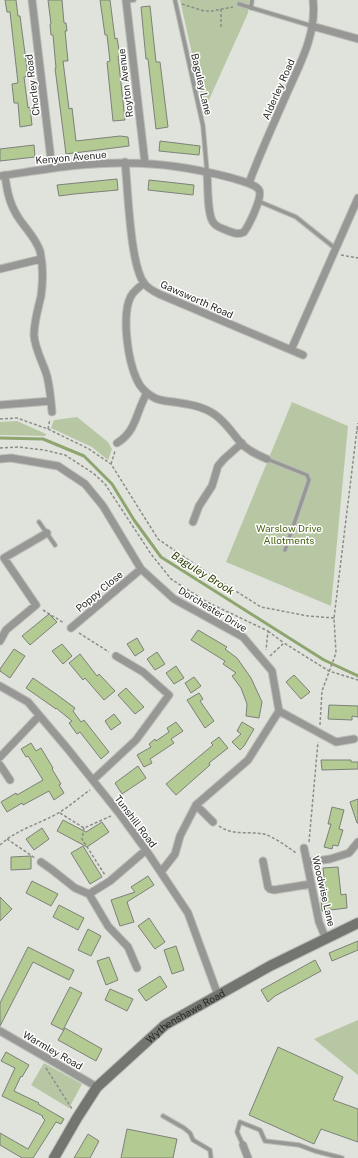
<svg xmlns="http://www.w3.org/2000/svg" width="358" height="1158" font-family="'Public Sans',sans-serif">
  <style>
    .green { fill: #b7c7a4 }
    .lines { fill: none; stroke-linecap: round; stroke-linejoin: round }
    .stream { stroke: #8fa570; stroke-width: 3 }
    .building { fill: #b3ca93; stroke: #7d8179 }
    .service-casing { stroke: #babeb7; stroke-width: 5.5 }
    .minor-casing { stroke: #babeb7; stroke-width: 9 }
    .secondary-casing { stroke: #babeb7; stroke-width: 12 }
    .path { stroke: #8b8e88; stroke-width: 1.5; stroke-dasharray: 3 2; stroke-linecap: butt }
    .service { stroke: #979895; stroke-width: 3.5 }
    .minor { stroke: #979895; stroke-width: 7 }
    .secondary { stroke: #737570; stroke-width: 10 }
    .labels { text-anchor: middle; stroke-width: 3; stroke-linejoin: round; paint-order: stroke }
    .street-label { font-size: 10px; fill: #282926; stroke: #fff }
    .park-label { font-size: 10px; fill: #476111; stroke: #fff }
    .water-label { font-size: 11px; font-style: italic; fill: #2b3f00; stroke: #fff }
  </style>
  <rect width="100%" height="100%" fill="#dfe3db"/>
  <!-- green -->
  <path class="green" d="M180,0H249L248,13L208,102L203,103Z
    M292,402L348,426L331,606L226,562Z
    M77,417L108,442L112,449L108,460L92,447L51,428L54,420Z
    M17,421L46,434L45,436L0,435V422Z
    M358,1020V1075L314,1039Z
    M44,1063L82,1084L69,1108L31,1085Z"/>
  <g class="lines">
    <!-- stream -->
    <path class="stream" d="M0,438L43,439L84,456L112,484L134,520L161,557L324,660L358,676"/>
  </g>
  <!-- building -->
  <path class="building" d="M5,0H16L18,16H20L28,76L24,77L28,108L30,107L32,125L20,127L18,103H14L12,84L18,83L10,12H7Z
    M48,0H62L64,23H66L67,31H65L68,61H63L69,109L72,108L76,141L120,136L128,137L129,146L66,154L55,68H56L53,35H51L50,24H51Z
    M100,0H110L115,39L117,38L120,56H118L125,120L113,121L107,62L110,61L107,35H105Z
    M150,6L156,62H160L168,127L156,129L148,59H146L141,7Z
    M160,141L200,146L199,155L159,151Z
    M34,145L35,157L0,161V149Z
    M117,179L118,190L74,194L59,196L57,185Z
    M149,180L194,185L193,195L148,190Z
    M49,614L57,622L30,645L22,636Z
    M198,630L227,647L225,649L237,658L251,678L262,702L259,718L246,716L247,704L241,688L232,676L236,673L223,664L225,661L191,640Z
    M137,638L144,650L135,656L127,644Z
    M62,644L72,656L63,664L52,651Z
    M14,649L25,656L10,678L0,671V669Z
    M157,652L165,664L155,670L147,659Z
    M80,654L97,676L99,674L115,691L104,700L85,678L83,680L69,663Z
    M176,666L184,678L174,684L166,673Z
    M294,675L310,692L301,699L286,682Z
    M194,677L201,686L191,693L185,683Z
    M33,678L56,694L75,708L73,711L81,722L84,720L109,752L101,759L80,732L77,734L69,723L72,721L56,708V709L26,688Z
    M126,688L144,707L135,714L118,695Z
    M199,693L203,699L200,701L214,721L205,728L187,700Z
    M329,705L358,706V717L352,716V720L328,719Z
    M114,714L121,723L111,730L105,721Z
    M176,722L183,731L171,739L174,743L150,759L152,763L144,767L137,755L151,747L149,744L155,739L156,741L169,732L167,728Z
    M242,722L254,729L244,746L240,750L232,742L241,734L237,731Z
    M219,737L228,748L209,763L210,765L176,795L166,784L213,745L211,743Z
    M31,743L36,751L41,748L53,768L52,769L61,784L59,785L64,793L54,800L49,791L23,805L22,803L7,812L1,802L16,793L17,795L43,780L28,756L26,757L21,749Z
    M321,760H351V762H358V769L322,770Z
    M138,766L146,778L122,794L115,783Z
    M358,799V823H357L350,802Z
    M332,807L344,810L339,829L343,830L338,846L333,845L332,849L324,847L331,824H328Z
    M63,820L86,832L102,822L109,832L87,847L57,831Z
    M42,828L49,839L34,850L26,839Z
    M83,846L102,877L90,884L71,853Z
    M31,856V869L11,870V857Z
    M338,867L341,895L346,894L347,908L322,911L320,888H325L323,868Z
    M148,876L154,885L127,902L134,922L120,926L111,900L135,892L131,887Z
    M32,881L58,894L51,906L26,893Z
    M0,897L12,909L0,921Z
    M59,905L84,918L78,930L53,917Z
    M149,918L165,942L155,949L138,926Z
    M88,929L101,936L91,956L78,950Z
    M358,941V950L332,961L329,953Z
    M176,946L184,970L172,974L164,950Z
    M28,947L74,970L69,980L33,962L0,1026V1003Z
    M109,957L118,980L106,985L97,961Z
    M315,960L321,971L275,996L268,1002L261,990Z
    M160,976L167,987L146,1001L138,990Z
    M70,987L82,993L63,1030L51,1024Z
    M110,989L133,999L127,1011L105,1000Z
    M65,1028L102,1049L96,1061L58,1040Z
    M278,1047L343,1077L333,1100L358,1109V1142L321,1129L314,1144L249,1115Z
    M6,1052L29,1065L22,1077L21,1076L14,1091L39,1103L38,1104L64,1119L61,1124L56,1122L33,1158H22L0,1145V1133L28,1149L45,1120L42,1117L43,1116L2,1096L15,1068L1,1061Z
    M127,1129L177,1139L173,1158H121Z
    M88,1134L99,1141L90,1158H74Z"/>
  <g class="lines">
    <defs>
      <path id="service" d="M175,0L203,126L207,172
        M126,1L134,0
        M239,4L312,26
        M251,8L252,0
        M258,201L296,217L336,249
        M267,459L307,475L309,480L285,550
        M39,522L55,545
        M163,1116L184,1128L190,1133L193,1140L210,1150L211,1158
        M243,1145L237,1132L240,1122L260,1130L265,1141L299,1145L315,1151L342,1158"/>
      <path id="minor" d="M32,0L52,168
        M126,0L145,163
        M312,26L358,39
        M125,162C128,188 130,265 144,283C147,288 153,291 159,294L303,355
        M5,175C7,192 10,206 20,220C27,230 36,239 40,251C43,265 43,282 41,296C38,309 34,322 34,335C35,350 43,362 47,376C50,388 51,400 52,412
        M0,176C42,170 84,162 127,163C162,163 198,169 232,178C238,180 256,184 259,190C263,197 249,225 244,232C238,235 233,233 226,230C221,228 216,227 213,222C207,214 208,183 207,172
        M249,183C260,153 274,123 287,93C300,64 317,33 313,0
        M0,269L41,259
        M144,283C139,287 134,291 131,296C121,315 128,361 137,380C140,387 146,393 153,397C159,401 167,401 174,402C188,404 202,406 214,414C226,422 232,433 241,443C248,451 258,455 267,459
        M291,350L358,198
        M0,405L51,401
        M117,443C137,431 136,411 147,393
        M0,459L11,458L58,466L85,484L103,506L141,569L174,599L243,637L272,671L279,711L248,760L196,805L180,836L175,854L161,872
        M193,522L199,506L212,486L218,466L224,459L242,443
        M71,628L141,569
        M0,641L6,630L36,605L4,558L47,533
        M0,686L28,702L67,748L119,813L146,850L188,913L218,995
        M279,711L336,742L354,739
        M0,757L39,716
        M0,765L10,780
        M93,780L136,740L169,695L143,672L116,656
        M196,805L213,822
        M304,848L319,922L326,939
        M263,861L268,887L270,889L274,890L311,884
        M41,862L51,869L75,888L89,894L108,926L128,947L137,968
        M308,862L330,859L349,853L358,842
        M89,894L110,881L146,850
        M0,1031L97,1087
        M243,1145L248,1158"/>
      <g id="secondary">
        <path id="s1" d="M54,1158L77,1118L97,1087L165,1025L270,966L358,923"/>
      </g>
    </defs>
    <!-- service casing -->
    <use href="#service" class="service-casing"/>
    <!-- minor casing -->
    <use href="#minor" class="minor-casing"/>
    <!-- secondary casing -->
    <use href="#secondary" class="secondary-casing"/>
    <!-- path -->
    <path class="path" d="M182,4L204,11H212L233,7
      M221,9V27
      M341,255L358,258
      M0,419L17,418L48,429L89,449L111,464L158,539L212,576L261,607L308,616L334,618
      M48,429L50,419
      M357,429L358,423
      M0,448L18,447L44,450L65,455L93,473L105,484L151,554L171,579L207,602L268,631L266,650
      M111,464L115,451
      M43,610L64,623
      M268,631L284,643
      M79,633L109,652
      M270,656L284,643L329,671L358,680
      M320,725L322,691L336,653L334,618L357,429L358,430
      M60,813L84,828L111,816
      M219,826C233,836 249,831 264,834C274,837 288,847 296,853
      M84,828L82,839L105,875
      M7,839L35,858
      M309,842L318,742
      M0,845C17,829 40,824 60,812C70,806 80,797 90,790
      M46,1068L72,1109"/>
    <!-- service -->
    <use href="#service" class="service"/>
    <!-- minor -->
    <use href="#minor" class="minor"/>
    <!-- secondary -->
    <use href="#secondary" class="secondary"/>
  </g>
  <g class="labels">
    <!-- street labels -->
    <g class="street-label">
      <text transform="translate(125 83) rotate(-97)" y="4">Royton Avenue</text>
      <text transform="translate(202 84) rotate(77)" y="4">Baguley Lane</text>
      <text transform="translate(32 85) rotate(-97)" y="4">Chorley Road</text>
      <text transform="translate(278 89) rotate(-66)" y="4">Alderley Road</text>
      <text transform="translate(71 157) rotate(-5)" y="4">Kenyon Avenue</text>
      <text transform="translate(197 299) rotate(24)" y="4">Gawsworth Road</text>
      <text transform="translate(99 591) rotate(-40)" y="4">Poppy Close</text>
      <text transform="translate(213 609) rotate(31)" y="4">Dorchester Drive</text>
      <text transform="translate(136 821) rotate(53)" y="4">Tunshill Road</text>
      <text transform="translate(324 891) rotate(77)" y="4">Woodwise Lane</text>
      <text dy="4" stroke="none"><textPath href="#s1" startOffset="197">Wythenshawe Road</textPath></text>
      <text transform="translate(53 1050) rotate(30)" y="4">Warmley Road</text>
    </g>
    <!-- park labels -->
    <g class="park-label">
      <text x="289" y="532">Warslow Drive<tspan x="289" dy="12">Allotments</tspan></text>
    </g>
    <!-- water labels -->
    <g class="water-label">
      <text transform="translate(203 573) rotate(32)" y="4">Baguley Brook</text>
    </g>
  </g>
</svg>
